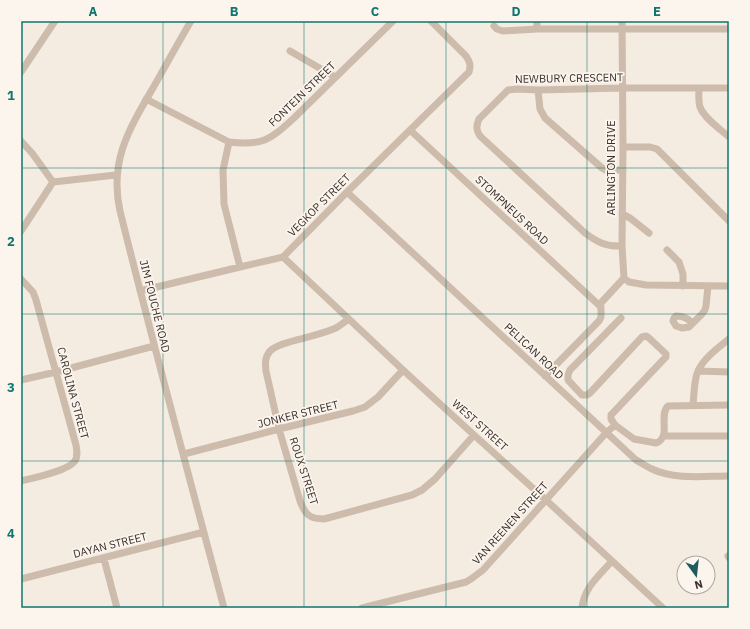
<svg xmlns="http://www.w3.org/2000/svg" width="750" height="629" font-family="'IBM Plex Sans',sans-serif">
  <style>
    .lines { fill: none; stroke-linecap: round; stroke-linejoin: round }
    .minor { stroke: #cdbbac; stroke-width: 7 }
    .grid { fill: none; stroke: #0f766e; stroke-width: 1; stroke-opacity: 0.55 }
    .labels { text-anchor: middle; stroke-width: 3.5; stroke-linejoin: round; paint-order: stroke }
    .street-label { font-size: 11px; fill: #3b302b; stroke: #fbf5ee }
    .neatline { fill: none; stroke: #0f766e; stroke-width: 1.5 }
    .grid-label { font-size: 13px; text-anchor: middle; font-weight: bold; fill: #0f766e }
  </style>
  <rect width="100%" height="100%" fill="#f4ebe1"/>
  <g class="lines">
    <!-- minor -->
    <path class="minor" d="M191,21C178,43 166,65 153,88C129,129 109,161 120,211C153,344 189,476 224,608
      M537,21V29
      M494,26L497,29L503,31L537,29H728L729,28
      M290,51L335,77
      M21,72L55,21
      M699,88C699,94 698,101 700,107C704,118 720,129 729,137
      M538,90L540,109L545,118L602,168L606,170H623
      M146,99L229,142C263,146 270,140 294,118L393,21
      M410,130L601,307V317L599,321L545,376
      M21,141L32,153L53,182
      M229,142L223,170L224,204L240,267
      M623,147H650L657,149L729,221
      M347,192L636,460C642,463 647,467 652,469C675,480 705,476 729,476
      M622,214L630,218L649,233
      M21,231L53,182L116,175
      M622,246C606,247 597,242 585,233L480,136C476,130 476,126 479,119L508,90L517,89L538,90L622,88H729
      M667,250L679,262L683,274V286
      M283,257L403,370L474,435L546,500L663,608
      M624,278L629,282L646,285L729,286
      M21,279L33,292L36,300L76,445C77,451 78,456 75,461C68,471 33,478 21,481
      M140,291L240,267L283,257L347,192L469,72C471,65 470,62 466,56L431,21
      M599,305L624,278L622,246L623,147L622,21
      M349,319C344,322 340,326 336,328C322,334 307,337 293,341C286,343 276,345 270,351C265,357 265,363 266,371L279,429L300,501C305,514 309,519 324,519L412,495L422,490L435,479L474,435
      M692,323C688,318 683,316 676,316L674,318L673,321L676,326L682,328L689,327L702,314L705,310L706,306L708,286
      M698,371L729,372
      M21,380L56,372L154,346
      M693,405C694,396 694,379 698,371C704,358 718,348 729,339
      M615,425L634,439L656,443C672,437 658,416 668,406L729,405
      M664,436H729
      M184,454L279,429L353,411L365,407L378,397L403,370
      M728,556L729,558
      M104,559L117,608
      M21,579L204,532
      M362,608L466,582L471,579L483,570L606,433L615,425L611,419V415L663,360L666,357V354L649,338L646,336L642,337L590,393L587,395H582L568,380V375L570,370L621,318
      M582,608C584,587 599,576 612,561"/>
  </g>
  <!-- grid -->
  <path class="grid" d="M163,21V608M304,21V608M446,21V608M587,21V608M21,168H729M21,314H729M21,461H729"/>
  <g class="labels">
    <!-- street labels -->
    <g class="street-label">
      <text transform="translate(569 78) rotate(-1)" y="4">NEWBURY CRESCENT</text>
      <text transform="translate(302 94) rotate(-44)" y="4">FONTEIN STREET</text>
      <text transform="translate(611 168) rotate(-90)" y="4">ARLINGTON DRIVE</text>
      <text transform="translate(319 205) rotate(-45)" y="4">VEGKOP STREET</text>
      <text transform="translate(512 210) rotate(43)" y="4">STOMPNEUS ROAD</text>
      <text transform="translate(155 306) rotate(76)" y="4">JIM FOUCHE ROAD</text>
      <text transform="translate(534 351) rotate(43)" y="4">PELICAN ROAD</text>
      <text transform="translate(73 393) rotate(75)" y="4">CAROLINA STREET</text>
      <text transform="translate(298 414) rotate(-14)" y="4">JONKER STREET</text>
      <text transform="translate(480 425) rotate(42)" y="4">WEST STREET</text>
      <text transform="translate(304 471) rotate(72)" y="4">ROUX STREET</text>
      <text transform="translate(510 523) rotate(-48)" y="4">VAN REENEN STREET</text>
      <text transform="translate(110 545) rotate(-14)" y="4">DAYAN STREET</text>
    </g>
  </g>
  <!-- border -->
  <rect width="750" height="629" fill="none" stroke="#fbf5ee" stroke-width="44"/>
  <!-- north arrow -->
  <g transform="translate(696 575) rotate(165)"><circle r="19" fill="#fbf5ee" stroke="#aea6a0"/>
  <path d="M0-3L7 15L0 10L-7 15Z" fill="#1f5a5e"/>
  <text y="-6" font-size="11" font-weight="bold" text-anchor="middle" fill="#3b302b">N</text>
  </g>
  <rect x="22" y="22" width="706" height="585" class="neatline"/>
  <g class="grid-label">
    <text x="93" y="16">A</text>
    <text x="234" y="16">B</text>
    <text x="375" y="16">C</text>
    <text x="516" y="16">D</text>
    <text x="657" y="16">E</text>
    <text x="11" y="100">1</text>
    <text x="11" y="246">2</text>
    <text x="11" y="392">3</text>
    <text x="11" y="538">4</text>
  </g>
</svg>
